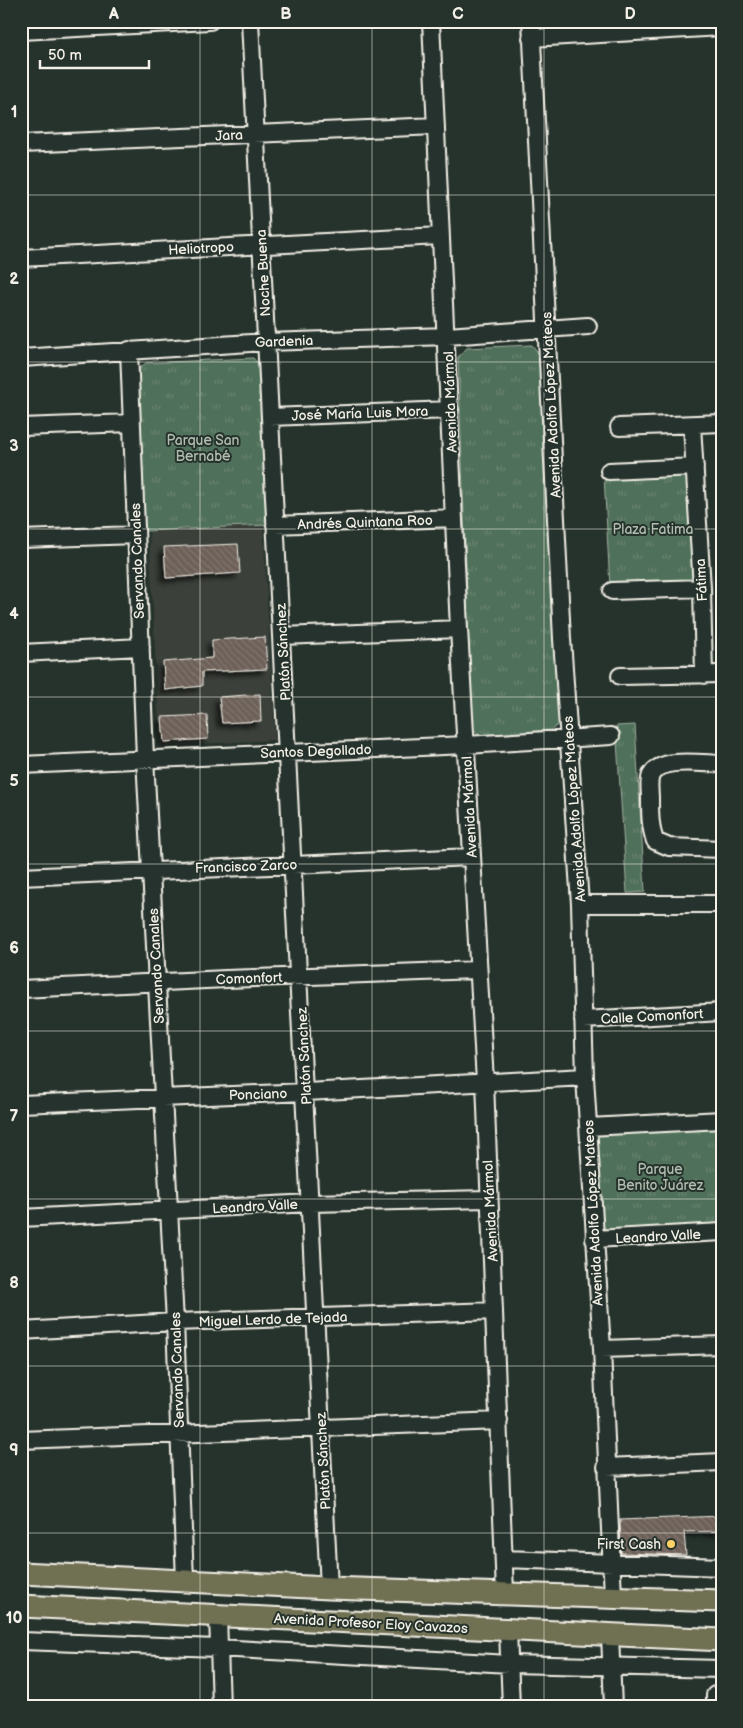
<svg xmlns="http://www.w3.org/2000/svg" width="743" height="1728" font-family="'Balsamiq Sans',sans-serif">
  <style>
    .built { fill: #3b403a }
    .park { fill: url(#park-tufts); stroke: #a2b0a1 }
    .pitch { fill: #50705a; stroke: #a2b0a1 }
    .building { fill: url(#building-back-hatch); stroke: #f4f1e8; filter: url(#shadow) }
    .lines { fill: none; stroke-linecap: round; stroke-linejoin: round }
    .minor-casing { stroke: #f4f1e8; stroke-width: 20 }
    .major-casing { stroke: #f4f1e8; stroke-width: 25 }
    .minor { stroke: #26332d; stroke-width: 16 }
    .major { stroke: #706f52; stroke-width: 21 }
    .grid { fill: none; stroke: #f4f1e8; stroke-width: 1; stroke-opacity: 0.55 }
    .poi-dot { fill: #ffd166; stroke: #26332d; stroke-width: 2 }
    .labels { text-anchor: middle; stroke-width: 4; stroke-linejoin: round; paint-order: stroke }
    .street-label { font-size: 14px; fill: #f4f1e8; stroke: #26332d }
    .park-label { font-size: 14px; fill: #b2bdaf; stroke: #26332d }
    .poi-label { font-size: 14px; fill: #f4f1e8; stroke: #26332d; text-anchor: end }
    .neatline { fill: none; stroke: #f4f1e8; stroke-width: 2 }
    .grid-label { font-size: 16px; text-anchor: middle; font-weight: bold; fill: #f4f1e8 }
  </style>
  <defs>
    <pattern id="park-tufts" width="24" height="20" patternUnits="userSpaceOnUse" patternTransform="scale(1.25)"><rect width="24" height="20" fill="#50705a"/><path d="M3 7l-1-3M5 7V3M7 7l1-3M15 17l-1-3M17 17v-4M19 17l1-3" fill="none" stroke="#6a8572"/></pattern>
    <pattern id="building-back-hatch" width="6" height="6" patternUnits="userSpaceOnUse" patternTransform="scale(1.25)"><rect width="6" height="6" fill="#6c6058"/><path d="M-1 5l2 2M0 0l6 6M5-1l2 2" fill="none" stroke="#827770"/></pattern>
    <filter id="shadow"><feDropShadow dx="-4.5" dy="4.5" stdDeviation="2.5" flood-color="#0009"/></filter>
  </defs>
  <rect width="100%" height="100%" fill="#26332d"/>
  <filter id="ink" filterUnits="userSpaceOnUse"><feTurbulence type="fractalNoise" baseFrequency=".02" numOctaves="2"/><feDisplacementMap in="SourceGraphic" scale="10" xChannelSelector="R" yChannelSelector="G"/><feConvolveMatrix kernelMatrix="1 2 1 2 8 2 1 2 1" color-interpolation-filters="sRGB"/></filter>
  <g filter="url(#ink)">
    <!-- built -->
    <path class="built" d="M263,526L275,740L160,746L149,531Z"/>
    <!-- park -->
    <path class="park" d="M532,345L539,354L559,724L551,730L480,735L472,728L458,357L467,348Z
      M253,358L261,367L268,525L145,531L137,370L146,363Z
      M696,470L701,584L610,587L604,475Z
      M635,725L645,892L627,893L616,726Z
      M722,1122V1226L601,1230L596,1129Z"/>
    <!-- pitch -->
    <path class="pitch" d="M718,1143H722V1210H720Z"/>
    <!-- building -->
    <path class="building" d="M238,544L240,573L166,578L164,547Z
      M265,637L267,669L202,672V686L165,690L163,662L212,658V640Z
      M260,694L261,721L222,723L219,697Z
      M207,715L208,739L164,742L162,717Z
      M722,1516V1531L684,1532L686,1555L621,1553L620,1520Z"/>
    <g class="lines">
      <defs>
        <path id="minor" d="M250,21L329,1588
          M431,21L459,629L485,1082L505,1593
          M531,21L562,639L580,904L585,1077L602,1349L613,1597
          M21,31L210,21
          M531,38L722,27
          M21,144L436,126
          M21,258L440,236
          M129,350L145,758L175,1322L185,1581
          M21,358L267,342L447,336L588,326
          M270,417L450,410
          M692,425L702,588L704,675
          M21,427L131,423
          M619,427L722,423
          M609,471L695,467
          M275,525L454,518
          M21,539L136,535
          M612,591L702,588
          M282,636L459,629
          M21,653L141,647
          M620,676L722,674
          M722,764C704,764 661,756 651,775C648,782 650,791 650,798C650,813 650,827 655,841L669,847L722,849
          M21,765L466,745L611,736
          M21,877L471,857
          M580,904H722
          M21,989L226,979L477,970
          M583,1020L722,1012
          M21,1104L306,1092L585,1077
          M589,1127L722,1120
          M21,1218L311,1203L488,1199
          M594,1239L722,1232
          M21,1331L175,1322L494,1311
          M602,1349L722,1345
          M21,1440L499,1421
          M606,1467L722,1462
          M504,1559L722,1567
          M218,1616L221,1707
          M508,1630L511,1707
          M610,1635L613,1707
          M21,1641L218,1648L510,1664L722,1669
          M715,1695V1707"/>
        <path id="major" d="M21,1573L329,1588L722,1601
          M21,1606L722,1640"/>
      </defs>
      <!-- minor casing -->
      <use href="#minor" class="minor-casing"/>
      <!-- major casing -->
      <use href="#major" class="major-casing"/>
      <!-- minor -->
      <use href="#minor" class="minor"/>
      <!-- major -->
      <use href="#major" class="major"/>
    </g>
  </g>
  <!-- grid -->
  <path class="grid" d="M200,21V1707M372,21V1707M544,21V1707M21,195H722M21,362H722M21,529H722M21,697H722M21,864H722M21,1031H722M21,1199H722M21,1366H722M21,1533H722"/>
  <!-- markers -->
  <circle class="poi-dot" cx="671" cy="1544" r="5"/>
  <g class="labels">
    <!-- street labels -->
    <g class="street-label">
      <text transform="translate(229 135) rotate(-3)" y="5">Jara</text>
      <text transform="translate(201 248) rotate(-3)" y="5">Heliotropo</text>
      <text transform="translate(263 273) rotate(-93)" y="5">Noche Buena</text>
      <text transform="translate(284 341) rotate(-2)" y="5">Gardenia</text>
      <text transform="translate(450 402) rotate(-92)" y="5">Avenida Mármol</text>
      <text transform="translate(551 405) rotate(-93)" y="5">Avenida Adolfo López Mateos</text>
      <text transform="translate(360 413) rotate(-2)" y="5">José María Luis Mora</text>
      <text transform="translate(365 522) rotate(-2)" y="5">Andrés Quintana Roo</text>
      <text transform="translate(137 561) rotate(-92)" y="5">Servando Canales</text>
      <text transform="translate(701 580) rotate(-93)" y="5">Fátima</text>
      <text transform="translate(283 652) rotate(-93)" y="5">Platón Sánchez</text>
      <text transform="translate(316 751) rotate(-2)" y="5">Santos Degollado</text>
      <text transform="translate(469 807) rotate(-93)" y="5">Avenida Mármol</text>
      <text transform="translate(574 809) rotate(-94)" y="5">Avenida Adolfo López Mateos</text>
      <text transform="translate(246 866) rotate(-2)" y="5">Francisco Zarco</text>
      <text transform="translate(156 966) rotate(-93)" y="5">Servando Canales</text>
      <text transform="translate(249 978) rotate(-2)" y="5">Comonfort</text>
      <text transform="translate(652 1016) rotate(-3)" y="5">Calle Comonfort</text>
      <text transform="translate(304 1056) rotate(-93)" y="5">Platón Sánchez</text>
      <text transform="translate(258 1094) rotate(-2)" y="5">Ponciano</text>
      <text transform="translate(255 1206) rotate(-3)" y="5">Leandro Valle</text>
      <text transform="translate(490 1211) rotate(-93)" y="5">Avenida Mármol</text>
      <text transform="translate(593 1213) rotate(-93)" y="5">Avenida Adolfo López Mateos</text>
      <text transform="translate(658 1236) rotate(-3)" y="5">Leandro Valle</text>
      <text transform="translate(273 1319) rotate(-2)" y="5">Miguel Lerdo de Tejada</text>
      <text transform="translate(177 1370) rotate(-92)" y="5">Servando Canales</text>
      <text transform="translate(323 1461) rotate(-93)" y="5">Platón Sánchez</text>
      <text transform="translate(371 1623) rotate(3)" y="5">Avenida Profesor Eloy Cavazos</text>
    </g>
    <!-- park labels -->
    <g class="park-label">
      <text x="203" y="445">Parque San<tspan x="203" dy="16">Bernabé</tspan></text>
      <text x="653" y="534">Plaza Fatima</text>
      <text x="660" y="1174">Parque<tspan x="660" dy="16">Benito Juárez</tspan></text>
    </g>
    <!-- poi labels -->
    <g class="poi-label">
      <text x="661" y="1549">First Cash</text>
    </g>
  </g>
  <!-- margin -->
  <rect width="743" height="1728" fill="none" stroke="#26332d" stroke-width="55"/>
  <!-- scale -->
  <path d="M40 60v8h109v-8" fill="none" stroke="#f4f1e8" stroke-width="2.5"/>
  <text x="48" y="60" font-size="15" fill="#f4f1e8" stroke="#26332d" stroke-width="4" paint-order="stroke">50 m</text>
  <rect x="28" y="28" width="688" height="1672" class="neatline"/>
  <g class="grid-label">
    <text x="114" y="19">A</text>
    <text x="286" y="19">B</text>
    <text x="458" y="19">C</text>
    <text x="630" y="19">D</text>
    <text x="14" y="117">1</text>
    <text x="14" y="284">2</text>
    <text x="14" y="451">3</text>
    <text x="14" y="619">4</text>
    <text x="14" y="786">5</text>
    <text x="14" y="953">6</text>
    <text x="14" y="1121">7</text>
    <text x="14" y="1288">8</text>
    <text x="14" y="1455">9</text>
    <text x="14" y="1623">10</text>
  </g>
</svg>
